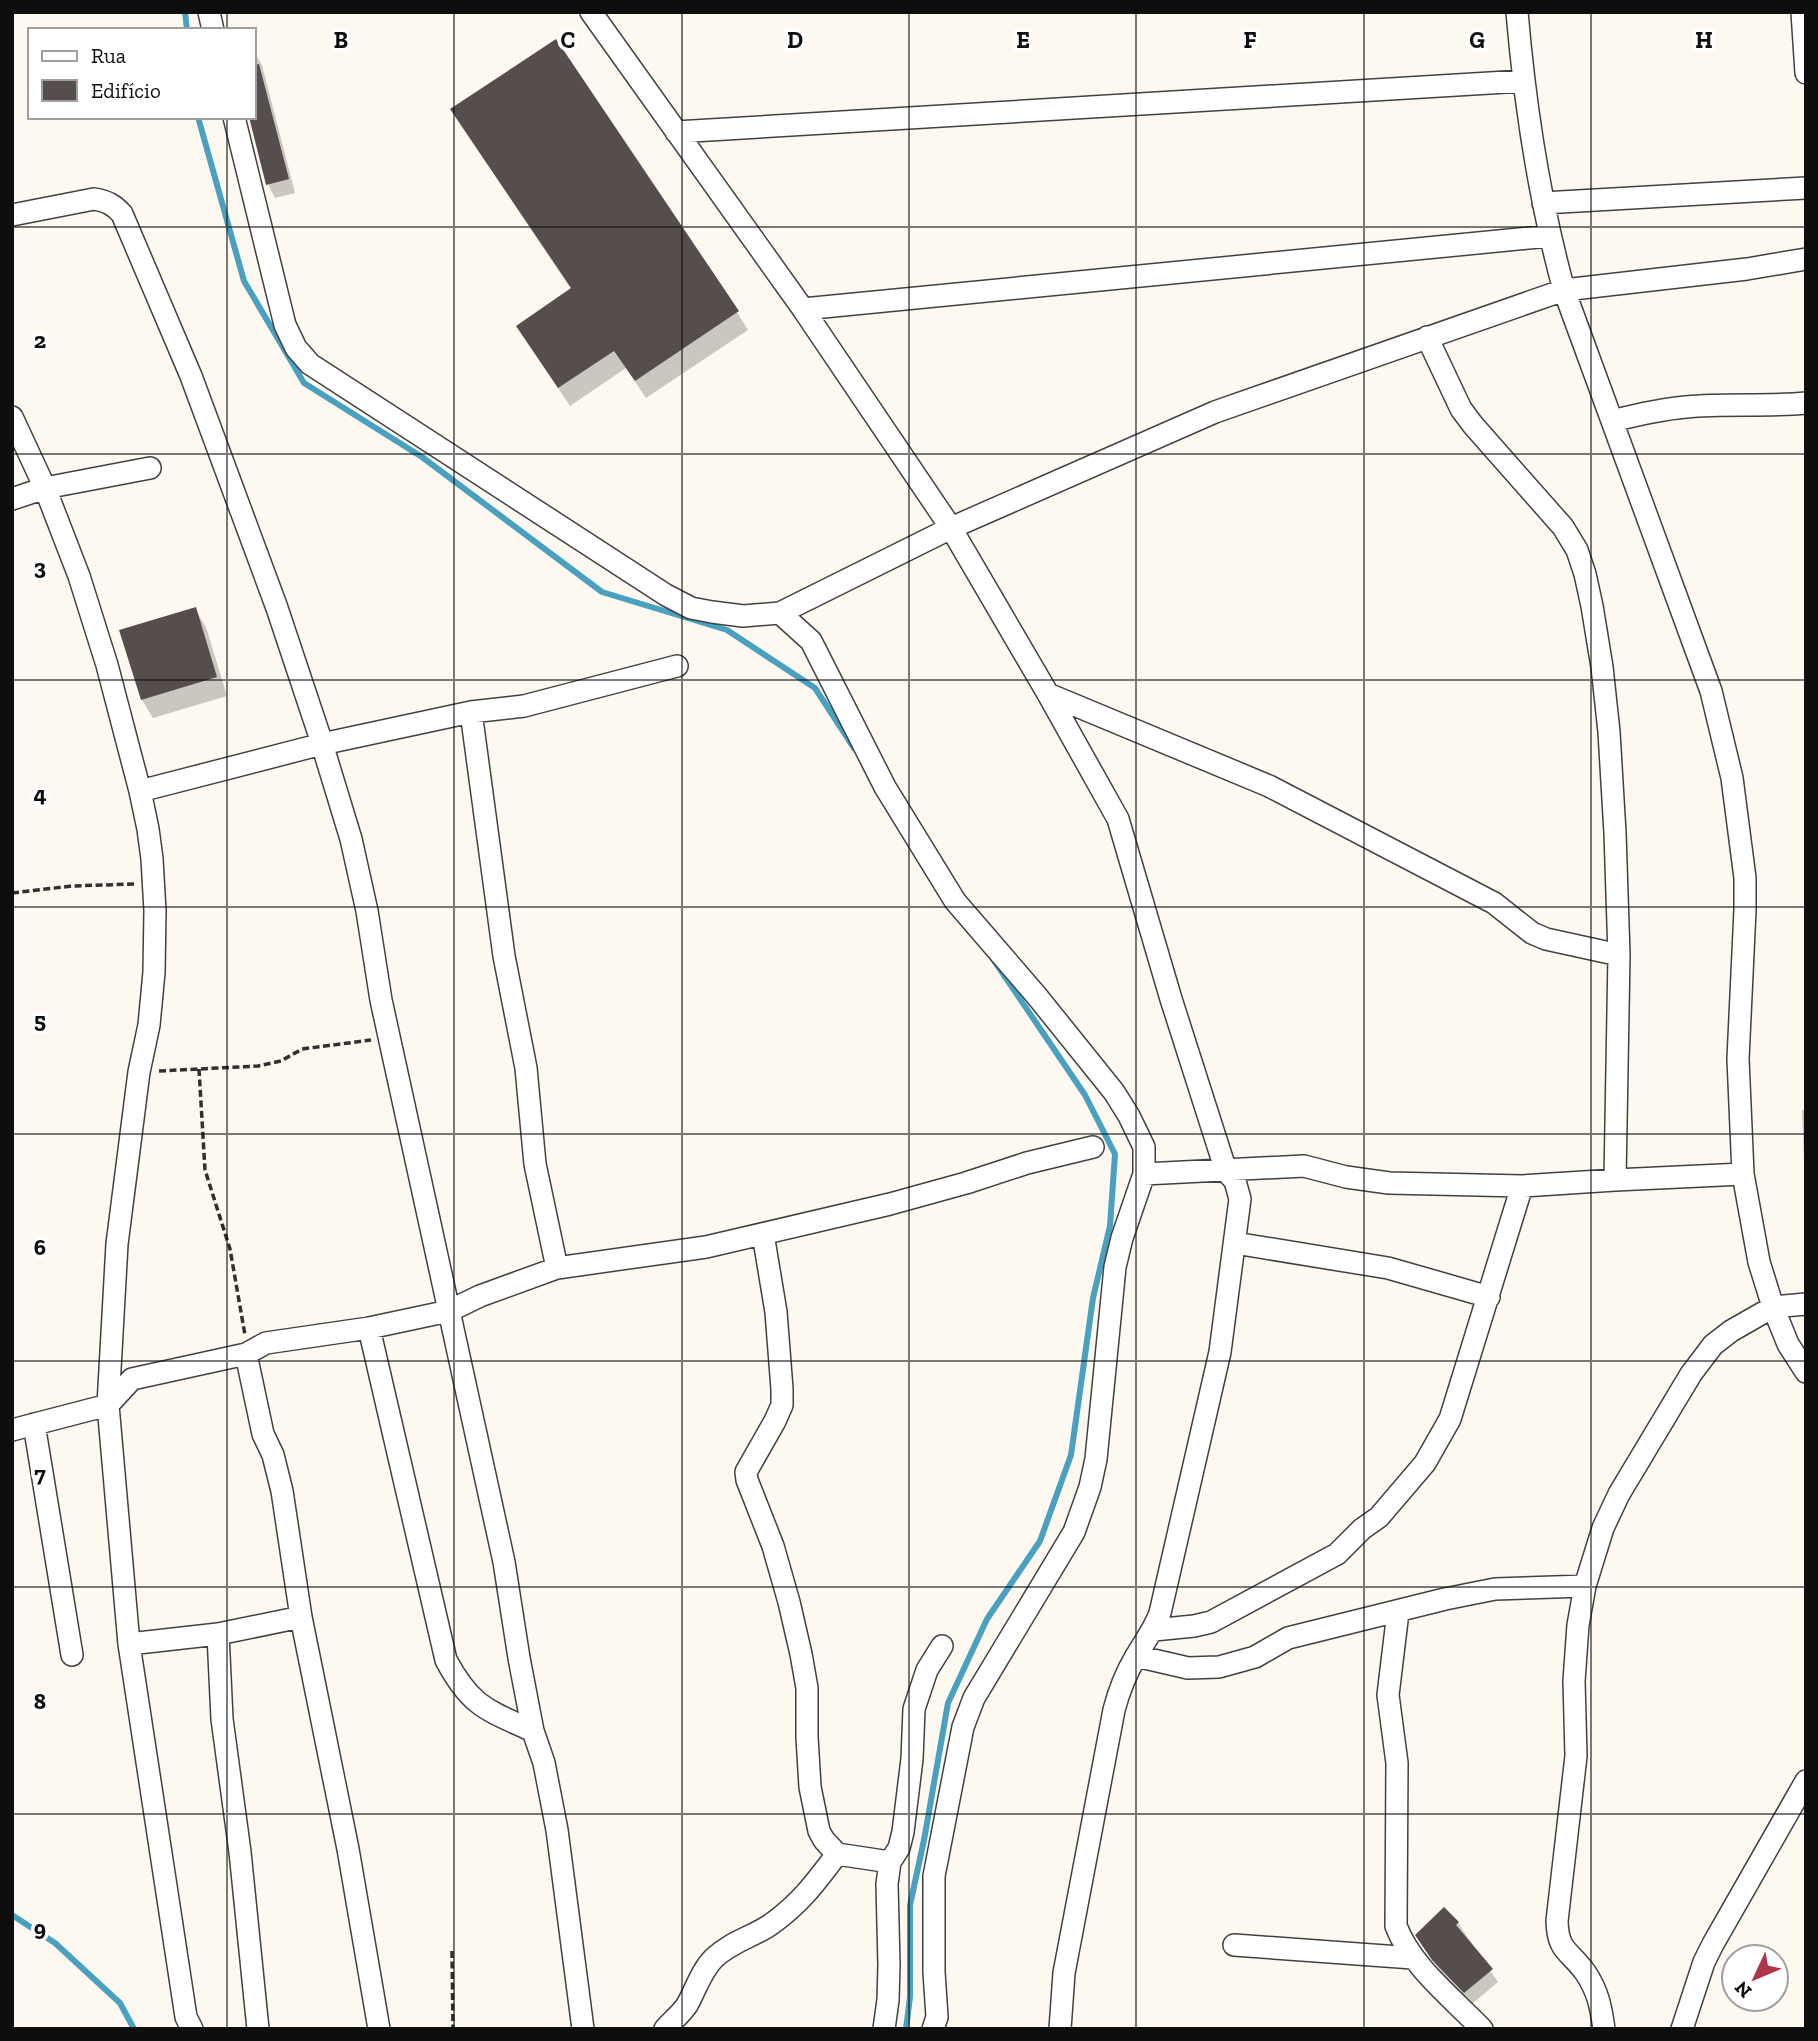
<svg xmlns="http://www.w3.org/2000/svg" width="1818" height="2041" font-family="'Zilla Slab',serif">
  <style>
    .shadow { fill: #0003 }
    .lines { fill: none; stroke-linecap: round; stroke-linejoin: round }
    .stream { stroke: #49a0bf; stroke-width: 6 }
    .building { fill: #564e4c }
    .street-casing { stroke: #414141; stroke-width: 24 }
    .path { stroke: #303030; stroke-width: 3.5; stroke-dasharray: 7 3.5; stroke-linecap: butt }
    .street { stroke: #fff; stroke-width: 21 }
    .grid { fill: none; stroke: #0e0e0e; stroke-width: 2; stroke-opacity: 0.55 }
    .grid-label { font-size: 23px; text-anchor: middle; font-weight: bold; fill: #0e0e0e; stroke: #fff; stroke-width: 7; stroke-linejoin: round; paint-order: stroke }
  </style>
  <rect width="100%" height="100%" fill="#fdf9f1"/>
  <!-- shadow -->
  <path class="shadow" d="M254,52L262,65L295,193L275,198L268,184L254,117Z
    M463,128L737,312L748,330L646,398L626,368L570,406L529,344L572,290Z
    M195,609L206,627L227,696L153,718L142,700Z
    M1802,1110H1806V1212Z
    M1458,1923L1498,1982L1472,2004L1441,1972L1424,1947Z"/>
  <g class="lines">
    <!-- stream -->
    <path class="stream" d="M185,12L187,30
      M198,117L244,281L304,383L422,457L602,592L727,630L815,688L854,748
      M12,1915L55,1943L120,2003L134,2029
      M906,2029L910,1997V1905L924,1840L948,1703L987,1619L1040,1541L1071,1455L1093,1298L1110,1226L1115,1154L1085,1095L993,959"/>
  </g>
  <!-- building -->
  <path class="building" d="M556,39L739,311L635,381L614,351L558,388L516,326L571,288L450,109Z
    M259,64L289,179L266,185L249,117H254V65Z
    M196,607L217,677L141,700L119,630Z
    M1444,1907L1459,1922L1456,1925L1493,1969L1464,1993L1432,1960L1415,1935Z"/>
  <g class="lines">
    <defs>
      <path id="street" d="M209,12L213,30
        M591,12L803,309L951,528L1048,694L1118,819L1171,999L1226,1171L1235,1181L1240,1199L1220,1352L1160,1613C1154,1630 1144,1642 1135,1658C1125,1675 1119,1691 1114,1710L1064,1973L1060,2029
        M1517,12C1525,106 1539,199 1564,290L1711,691L1732,778L1745,878V910L1738,1059L1743,1174L1759,1262L1773,1307L1788,1344L1806,1372
        M1802,12L1806,73
        M234,117L285,325L296,348L310,364L666,595L691,608L712,612L743,616L780,613L951,528L1215,412L1564,290L1747,269L1806,259
        M676,132L1523,81
        M1543,203L1806,188
        M12,215L94,199C107,201 114,205 122,214L191,376L277,608L319,734L351,839L367,911L381,1000L504,1562L519,1658L533,1731L544,1763L557,1830L583,2029
        M803,309L1549,236
        M1427,337L1461,409L1473,425L1563,527L1577,550L1585,574L1592,606L1602,667L1609,732L1615,833L1619,955L1615,1180
        M12,417L45,488L79,576L107,665L140,791L148,829L152,859L155,911L154,972L149,1025L139,1072L117,1244L108,1405L129,1644L186,2017L192,2029
        M1612,421C1636,415 1661,409 1686,407C1726,403 1766,407 1806,403
        M12,499L45,488L150,468
        M780,613L811,641L885,787L955,901L1036,995L1114,1092L1129,1116L1144,1147V1174L1122,1238L1115,1267L1096,1459L1090,1487L1074,1532L974,1698L963,1727L934,1876V1972L937,2017L933,2029
        M1048,694L1269,786L1494,903L1532,933L1546,939L1619,955
        M471,712L504,956L526,1068L535,1164L557,1268
        M140,791L322,744L471,712L524,706L677,666
        M1144,1174L1304,1166L1346,1177L1389,1183L1522,1186L1615,1180L1743,1174
        M763,1234L776,1312L782,1389V1405L775,1421L746,1472L747,1480L773,1546L789,1602L801,1654L807,1688V1737L810,1787L819,1831L824,1840L837,1854L890,1862
        M1235,1243L1388,1268L1489,1297
        M369,1328L446,1660C471,1707 487,1710 533,1731
        M246,1354L263,1434L273,1455L282,1491L301,1617L348,1849L379,2029
        M34,1424L72,1655
        M12,1430L108,1405L132,1379L246,1354L266,1343L369,1328L449,1311L480,1296L557,1268L706,1247L890,1204L966,1183L1027,1163L1093,1147
        M1398,1612L1388,1695L1397,1763L1396,1926C1411,1966 1452,1998 1482,2029
        M1154,1630L1194,1626L1211,1622L1337,1554L1362,1529L1379,1517L1425,1463L1450,1419L1522,1186
        M218,1634L222,1719L240,1852L258,2029
        M129,1644L218,1634L301,1617
        M1136,1656L1188,1668L1219,1667L1255,1657L1288,1638L1445,1599L1495,1589L1585,1586
        M1234,1945L1413,1958
        M665,2029C672,2021 681,2014 687,2005C696,1989 701,1971 714,1958C731,1942 752,1937 770,1925C800,1904 816,1882 837,1854
        M884,2029L888,2000L889,1965L887,1884L890,1862L899,1848L903,1832L912,1759L914,1709L927,1670L942,1646
        M1604,2029C1601,2007 1598,1991 1585,1972C1569,1950 1558,1952 1557,1921L1576,1756L1574,1681L1578,1625L1585,1586L1603,1528L1619,1494L1691,1374L1713,1345L1731,1331L1773,1307L1806,1304
        M1682,2029L1704,1962L1713,1944L1806,1781"/>
    </defs>
    <!-- street casing -->
    <use href="#street" class="street-casing"/>
    <!-- path -->
    <path class="path" d="M12,893L72,886L134,884
      M199,1069L205,1170L230,1249L245,1335
      M159,1071L258,1066L281,1061L302,1049L371,1040
      M452,1951L453,2029"/>
    <!-- street -->
    <use href="#street" class="street"/>
  </g>
  <!-- grid -->
  <path class="grid" d="M227,12V30M454,12V2029M682,12V2029M909,12V2029M1136,12V2029M1364,12V2029M1591,12V2029M227,117V2029M12,227H1806M12,454H1806M12,680H1806M12,907H1806M12,1134H1806M12,1361H1806M12,1587H1806M12,1814H1806"/>
  <g class="grid-label">
    <text x="341" y="48">B</text>
    <text x="568" y="48">C</text>
    <text x="795" y="48">D</text>
    <text x="1023" y="48">E</text>
    <text x="1250" y="48">F</text>
    <text x="1477" y="48">G</text>
    <text x="1704" y="48">H</text>
    <text x="40" y="348">2</text>
    <text x="40" y="575">3</text>
    <text x="40" y="802">4</text>
    <text x="40" y="1028">5</text>
    <text x="40" y="1255">6</text>
    <text x="40" y="1482">7</text>
    <text x="40" y="1709">8</text>
    <text x="40" y="1936">9</text>
  </g>
  <!-- border -->
  <rect width="1818" height="2041" fill="none" stroke="#0e0e0e" stroke-width="28"/>
  <!-- legend -->
  <rect x="28" y="28" width="228" height="91" fill="#ffffff" stroke="#9f9f9f" stroke-width="2"/>
  <rect x="42" y="51" width="35" height="10" fill="#ffffff" stroke="#9f9f9f" stroke-width="2"/>
  <text x="91" y="63" font-size="21" fill="#0e0e0e">Rua</text>
  <rect x="42" y="80" width="35" height="21" fill="#564e4c" stroke="#9f9f9f" stroke-width="2"/>
  <text x="91" y="98" font-size="21" fill="#0e0e0e">Edifício</text>
  <!-- north arrow -->
  <g transform="translate(1755 1978) rotate(226)"><circle r="33" fill="#ffffff" stroke="#9f9f9f" stroke-width="2"/>
  <path d="M0-5L12 26L0 18L-12 26Z" fill="#b0344a"/>
  <text y="-10" font-size="19" font-weight="bold" text-anchor="middle" fill="#0e0e0e">N</text>
  </g>
</svg>
